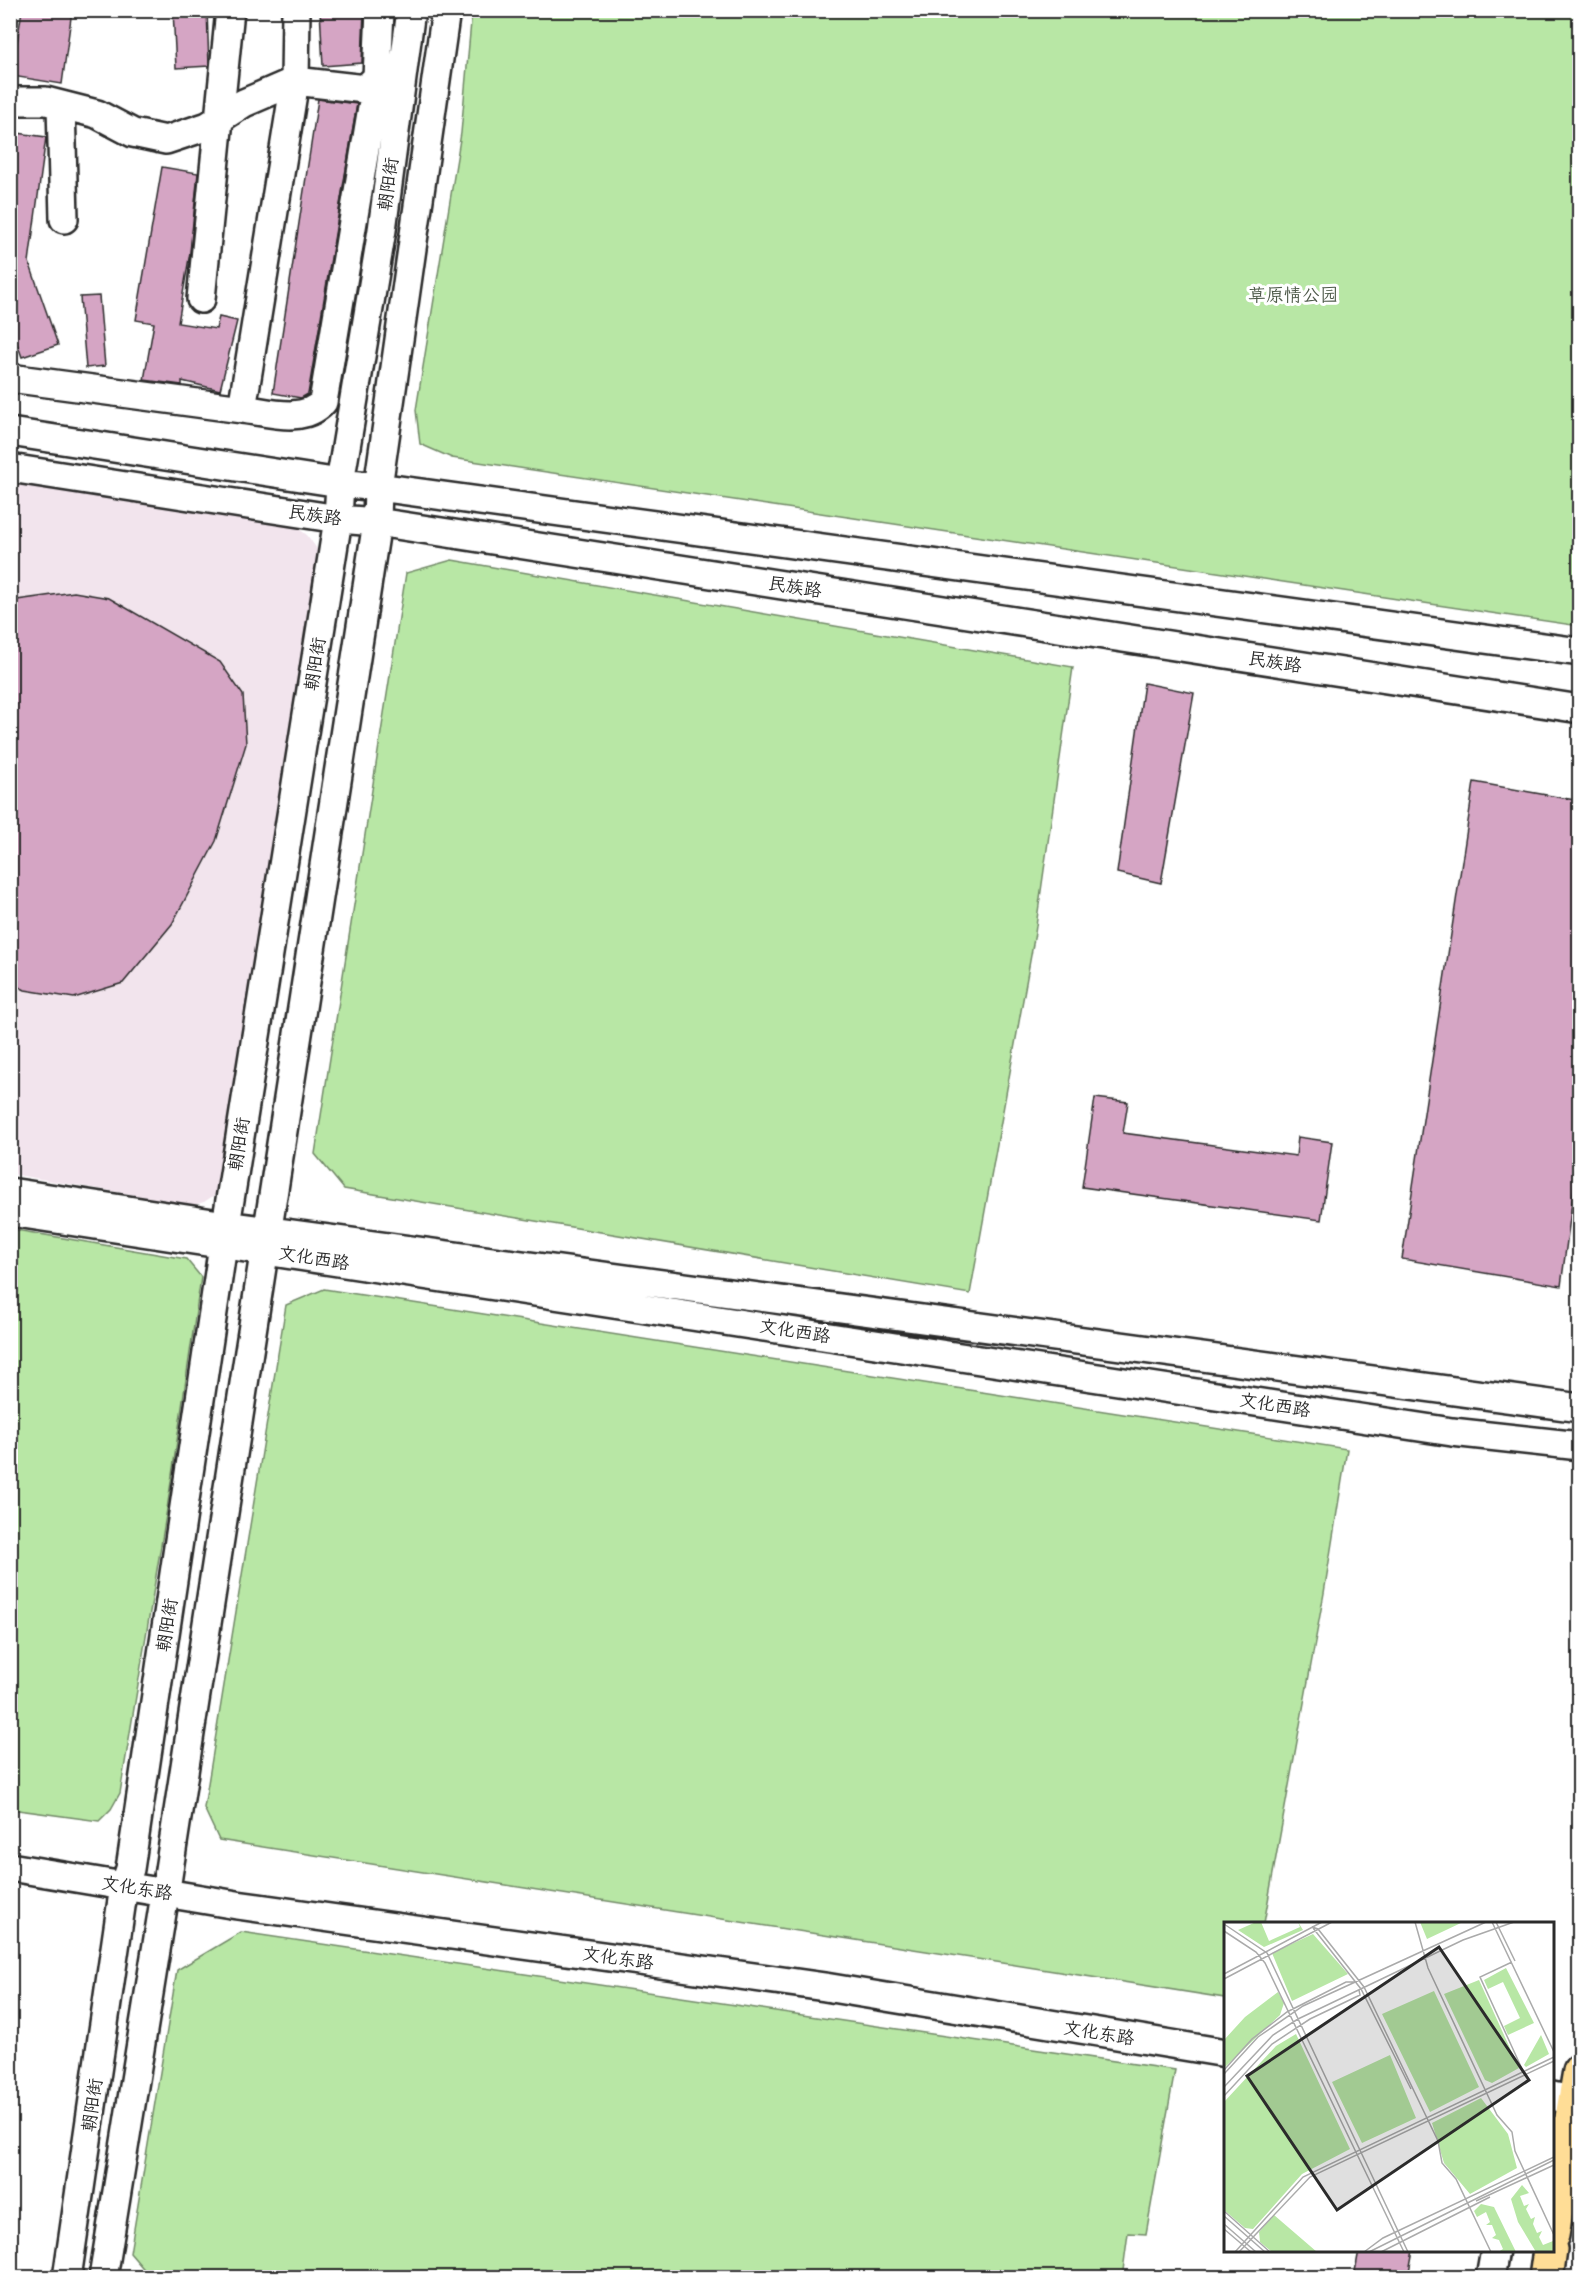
<svg xmlns="http://www.w3.org/2000/svg" width="1590" height="2288" font-family="'Balsamiq Sans','LXGW WenKai TC',sans-serif">
  <style>
    .built { fill: #f2e4ed }
    .green { fill: #b8e7a5; stroke: #728968; stroke-width: 1.5 }
    .building { fill: #d5a5c4; stroke: #2b2b2b; stroke-width: 1.5 }
    .lines { fill: none; stroke-linecap: round; stroke-linejoin: round }
    .minor-casing { stroke: #2b2b2b; stroke-width: 32 }
    .major-casing { stroke: #2b2b2b; stroke-width: 38 }
    .minor { stroke: #fff; stroke-width: 27 }
    .major { stroke: #ffdd96; stroke-width: 33 }
    .labels { text-anchor: middle; stroke-width: 6; stroke-linejoin: round; paint-order: stroke }
    .street-label { font-size: 18px; fill: #2b2b2b; stroke: #fff }
    .park-label { font-size: 18px; fill: #4e5a4a; stroke: #fff }
    .inset-road { fill: none; stroke: #aaa; stroke-width: 1.5 }
    .view { fill: #2b2b2b; fill-opacity: 0.15; stroke: #2b2b2b; stroke-width: 3 }
    .inset-edge { fill: none; stroke: #2b2b2b; stroke-width: 3 }
  </style>
  <rect width="100%" height="100%" fill="#fff"/>
  <filter id="ink" filterUnits="userSpaceOnUse"><feTurbulence type="fractalNoise" baseFrequency=".0167" numOctaves="2"/><feDisplacementMap in="SourceGraphic" scale="12" xChannelSelector="R" yChannelSelector="G"/><feConvolveMatrix kernelMatrix="1 2 1 2 8 2 1 2 1" color-interpolation-filters="sRGB"/></filter>
  <g filter="url(#ink)">
    <!-- built -->
    <path class="built" d="M10,483L295,526L307,535L322,556L219,1192L204,1202L193,1205L11,1174Z"/>
    <!-- green -->
    <path class="green" d="M472,11H1579V626L452,458L420,444L416,410L461,133Z
      M452,560L1073,667L1035,933L970,1294L344,1189L315,1154L406,573Z
      M10,1229L186,1259L201,1277L167,1509L120,1793L111,1809L99,1821L11,1809Z
      M324,1289L1347,1449L1324,1593L1264,1923L1226,1924L1225,1998L219,1840L204,1808L286,1305Z
      M241,1932L1175,2070L1146,2234L1128,2233L1122,2278H171L148,2274L130,2253L177,1970Z"/>
    <!-- building -->
    <path class="building" d="M22,10H72L62,84L12,76Z
      M173,10H207L209,66L176,68Z
      M320,10H364L362,63L323,66Z
      M318,99L357,104L308,394L301,398L273,393Z
      M10,132L46,137L29,262L58,345L22,357L10,324Z
      M162,167L198,173L190,252L178,323L216,329L219,317L237,321L220,390L182,381V385L144,380L154,323L136,320Z
      M99,296L105,366L86,368L80,297Z
      M74,592L109,598L220,662L243,695L246,744L216,841L172,924L123,983L74,998L25,990L10,982V601Z
      M1144,683L1194,693L1161,883L1117,873Z
      M1474,782L1580,801V1142L1561,1286L1402,1259Z
      M1095,1098L1128,1102L1123,1133L1296,1156L1298,1137L1332,1142L1321,1220L1082,1187Z
      M1359,2250H1413L1408,2277H1354Z"/>
    <g class="lines">
      <defs>
        <path id="minor" d="M296,10L295,81L365,89L377,77L380,10
          M295,81L242,409C269,412 303,424 323,402L377,77
          M10,101H46L97,114L133,133L166,140L208,126L244,103L295,81
          M61,105L64,219
          M201,299L230,10
          M10,378L242,409
          M10,432L340,483L378,487L1580,652
          M10,468L338,519L377,522L1580,709
          M10,1192L226,1225L1580,1408
          M10,1212L1452,1432L1580,1446
          M10,1867L237,1905L825,1987L1226,2053
          M1552,2096L1580,2102
          M67,2278L124,1886L130,1869L226,1225L338,519L340,483L382,230L411,10
          M103,2278L168,1876L377,522L378,487L446,10
          M1490,2278L1495,2250"/>
        <path id="major" d="M1552,2235L1580,2071
          M1546,2278L1550,2250"/>
      </defs>
      <!-- minor casing -->
      <use href="#minor" class="minor-casing"/>
      <!-- major casing -->
      <use href="#major" class="major-casing"/>
      <!-- minor -->
      <use href="#minor" class="minor"/>
      <!-- major -->
      <use href="#major" class="major"/>
    </g>
  </g>
  <g class="labels">
    <!-- street labels -->
    <g class="street-label">
      <text transform="translate(388 184) rotate(-82)" y="6">朝阳街</text>
      <text transform="translate(315 515) rotate(8)" y="6">民族路</text>
      <text transform="translate(795 587) rotate(9)" y="6">民族路</text>
      <text transform="translate(1275 662) rotate(9)" y="6">民族路</text>
      <text transform="translate(315 664) rotate(-81)" y="6">朝阳街</text>
      <text transform="translate(239 1144) rotate(-81)" y="6">朝阳街</text>
      <text transform="translate(314 1258) rotate(9)" y="6">文化西路</text>
      <text transform="translate(795 1331) rotate(9)" y="6">文化西路</text>
      <text transform="translate(1275 1405) rotate(9)" y="6">文化西路</text>
      <text transform="translate(167 1625) rotate(-81)" y="6">朝阳街</text>
      <text transform="translate(137 1888) rotate(9)" y="6">文化东路</text>
      <text transform="translate(618 1958) rotate(8)" y="6">文化东路</text>
      <text transform="translate(1099 2033) rotate(9)" y="6">文化东路</text>
      <text transform="translate(92 2105) rotate(-82)" y="6">朝阳街</text>
    </g>
    <!-- park labels -->
    <g class="park-label">
      <text x="1293" y="301">草原情公园</text>
    </g>
  </g>
  <!-- overview -->
  <g transform="translate(1224 1922)">
    <rect width="330" height="330" fill="#fff"/>
    <path d="M32,0H37L45,19L76,5L74,0L79,8L40,25L14,8ZM196,0H239L203,17ZM89,12L124,52L68,79L48,31ZM282,46L310,101L284,113L280,104L296,96L279,60L264,67L260,58ZM255,58L295,146L268,161L261,158L220,72ZM210,69L255,165L206,190L158,92ZM54,70L60,81L56,93L0,146V118L21,95ZM72,112L126,227L78,252L29,307L21,306L0,288V180L52,124ZM317,113L325,132L302,145L300,143ZM166,133L192,196L138,221L108,160ZM257,176L284,212L293,246L246,272L220,241L208,201ZM298,263L305,271L296,274L300,284L305,282L302,287L307,297L311,295L309,302L313,311L318,309L315,315L319,323L329,319L330,330H312L294,300L287,277ZM257,282L270,285L292,330H274L279,327L275,318L268,316L272,313L268,303H262L266,300L262,290L253,295L250,289ZM50,293L93,330H48L36,320L35,310Z" fill="#b8e7a5"/>
    <path class="inset-road" d="M191,0L204,46L273,193L288,210L291,229L330,313M268,0L330,130M272,0L291,39M0,2L43,31L184,330M88,5L94,7L140,65L214,219L218,241L232,257L267,330M89,6L137,67L187,167M0,9L32,30L41,41L180,330M288,40L256,55L299,149M0,52L98,0M0,57L108,0M0,148L28,117L63,90L122,60H133M0,152L34,115L79,84L262,0M0,165L49,113L74,97L239,18L290,0M0,174L48,122L86,97L136,73L135,68M252,279L330,243M0,289L46,330M0,294L41,330M0,302L32,330M0,307L27,330M11,330L79,255L330,135M15,330L86,255L330,139M140,330L159,316L330,235M145,330L330,238M157,330L266,275"/>
    <path class="view" d="M215,25L305,158L113,288L23,154Z"/>
    <rect width="330" height="330" class="inset-edge"/>
  </g>
  <!-- margin -->
  <rect width="1590" height="2288" fill="none" stroke="#fff" stroke-width="36"/>
  <rect x="18" y="18" width="1554" height="2252" fill="none" stroke="#2b2b2b" stroke-width="2" filter="url(#ink)"/>
</svg>
